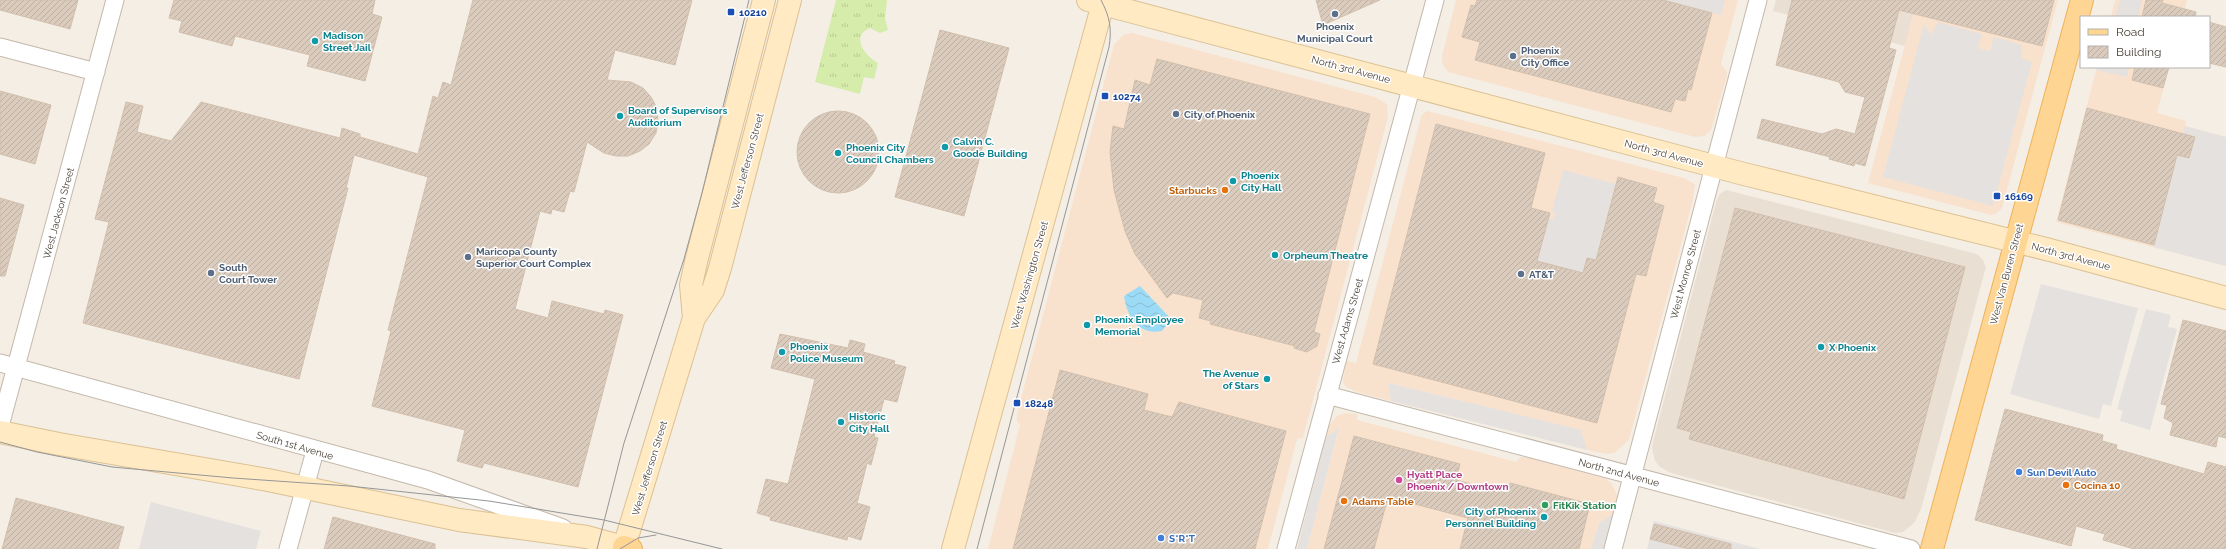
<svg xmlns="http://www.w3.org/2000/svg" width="2226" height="549" font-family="Raleway,sans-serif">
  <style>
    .residential { fill: #e9dfd3 }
    .commercial { fill: #f8e2ce }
    .grass { fill: url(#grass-tufts) }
    .parking { fill: #e5e1de }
    .water { fill: url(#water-waves) }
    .building { fill: url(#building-hatch); stroke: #d2bfac }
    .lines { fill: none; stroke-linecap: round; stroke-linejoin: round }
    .street-casing { stroke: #c3b8aa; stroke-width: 19 }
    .secondary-casing { stroke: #dbc193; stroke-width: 24 }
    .primary-casing { stroke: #eeb15a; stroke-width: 24 }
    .street { stroke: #fff; stroke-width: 17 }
    .secondary { stroke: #ffeac4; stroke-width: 22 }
    .primary { stroke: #ffd593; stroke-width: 22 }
    .tram { stroke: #969696; stroke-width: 1 }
    .transit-dot { fill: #1a4fb4; stroke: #fff; stroke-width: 1.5 }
    .service-dot { fill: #5c6f8a; stroke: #fff; stroke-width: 1.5 }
    .culture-dot { fill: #0f9aa8; stroke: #fff; stroke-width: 1.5 }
    .food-dot { fill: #e8710a; stroke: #fff; stroke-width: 1.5 }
    .shop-dot { fill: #3f7fe0; stroke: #fff; stroke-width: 1.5 }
    .hotel-dot { fill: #d1479c; stroke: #fff; stroke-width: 1.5 }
    .leisure-dot { fill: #2e9e5b; stroke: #fff; stroke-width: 1.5 }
    .labels { text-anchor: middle; stroke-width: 3; stroke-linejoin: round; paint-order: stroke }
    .transit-label { font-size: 10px; font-weight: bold; fill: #164399; stroke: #fff; text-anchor: start }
    .service-label { font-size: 10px; font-weight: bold; fill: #4e5e75; stroke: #fff; text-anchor: start }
    .culture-label { font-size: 10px; font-weight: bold; fill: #0d838f; stroke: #fff; text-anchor: start }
    .street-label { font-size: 10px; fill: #473e34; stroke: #fff }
    .food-label { font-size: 10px; font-weight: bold; fill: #c56008; stroke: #fff; text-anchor: start }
    .shop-label { font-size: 10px; font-weight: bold; fill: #366cbe; stroke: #fff; text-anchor: start }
    .hotel-label { font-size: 10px; font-weight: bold; fill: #b23c85; stroke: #fff; text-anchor: start }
    .leisure-label { font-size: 10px; font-weight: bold; fill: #27864d; stroke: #fff; text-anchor: start }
  </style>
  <defs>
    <pattern id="grass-tufts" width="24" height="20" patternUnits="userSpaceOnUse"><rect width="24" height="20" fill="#d6ecaa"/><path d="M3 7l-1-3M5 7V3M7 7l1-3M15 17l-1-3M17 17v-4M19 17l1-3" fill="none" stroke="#b9cb93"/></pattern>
    <pattern id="water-waves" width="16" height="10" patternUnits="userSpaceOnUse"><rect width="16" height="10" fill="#9cdbf6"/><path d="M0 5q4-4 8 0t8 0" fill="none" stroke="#88bdd4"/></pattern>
    <pattern id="building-hatch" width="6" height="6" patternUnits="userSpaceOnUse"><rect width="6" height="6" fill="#dacbbd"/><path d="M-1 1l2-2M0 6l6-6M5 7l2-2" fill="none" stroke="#bcafa3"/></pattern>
  </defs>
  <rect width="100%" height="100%" fill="#f4eee5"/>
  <!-- residential -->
  <path class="residential" d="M1776,0H1917L1905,46L1773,11Z
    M1726,190L1977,254L1983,260L1986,267L1984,274L1921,509L1914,523L1903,532L1895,533L1671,473L1660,467L1655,461L1652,448L1654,438L1717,199L1720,194Z"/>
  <!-- commercial -->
  <path class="commercial" d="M1456,0H1738L1721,64L1726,70L1727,76L1711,130L1704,136L1695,137L1448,72L1443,65L1442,56Z
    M1917,0H2058L2002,208L1995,214L1991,215L1868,183Z
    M2115,0H2187L2183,17H2111Z
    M1132,33L1375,97L1384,102L1387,105L1388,117L1303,438L1297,439L1268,549H988L1020,425L1017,421V414L1114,45L1123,35Z
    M2097,67H2169L2157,113L2186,121L2185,126L2226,137V266L2056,222Z
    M1427,111L1684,178L1695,184L1693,200L1630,436L1628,441L1614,453L1606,454L1587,450L1580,430L1388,383L1391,401L1357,392L1345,386L1343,381L1346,361L1356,363L1420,121L1421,116Z
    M1345,413L1357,414V420L1516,462L1521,457L1532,458L1606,479L1612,484L1618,497L1616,512L1599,523L1591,549H1307L1339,429L1326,437L1328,426L1337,416Z"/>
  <!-- grass -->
  <path class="grass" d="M836,0H887L885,18L888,30L880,33L870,28C850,36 865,56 878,63L874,79L864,77L860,94L815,82Z"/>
  <!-- parking -->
  <path class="parking" d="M1663,0H1725L1721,15Z
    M2120,0H2142L2138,17H2115Z
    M1938,22L1982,34L1978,48L1990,51L1994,37L2022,45L2021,58L2032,62L1993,206L1883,177L1924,24L1931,35Z
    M2097,67H2129L2127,77L2096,70Z
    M2185,126L2226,137V266L2153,247Z
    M1563,170L1616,184L1596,260L1587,258L1583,273L1536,261L1548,218L1553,219L1555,212L1552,211Z
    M2041,284L2138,308L2111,406L2103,404L2099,419L2010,394Z
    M2146,309L2171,315L2168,327L2177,329L2150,430L2120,421L2123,411L2117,409Z
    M1388,383L1581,430L1587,450L1391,401Z
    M1339,428L1307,549H1297L1326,437Z
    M151,502L261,531L256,549H139Z
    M1616,512L1606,549H1591L1599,523Z
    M1654,521L1715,537L1760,549H1647Z"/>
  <!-- water -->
  <path class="water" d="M1140,286L1171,319L1162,331C1139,336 1127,317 1124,296Z"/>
  <!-- building -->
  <path class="building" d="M0,0H78L70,29L0,10Z
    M174,0H375L372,14L382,17L365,81L307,66L310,55L235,36L232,46L179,32L182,21L169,18Z
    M473,0H692L675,65L615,50L607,80L631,82L643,88L651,97L657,108L658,121L656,133L649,144L640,151L628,156H616L604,153L587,142L574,192L570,191L564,212L552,209L551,214L540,211L515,309L548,318L552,301L604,314L605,310L623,315L578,487L484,463L482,468L457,461L465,430L372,406L391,331L388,330L428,177L354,155L346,188H348L299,379L83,323L109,222L95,219L126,102L143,106L137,132L171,141L201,102L340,138L342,128L360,134V137L418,154L433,96L438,98L443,82L451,85Z
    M1316,0H1380L1323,25Z
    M1477,0H1663L1712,13L1691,90L1688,89L1685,101L1675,99L1671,112L1475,60L1480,42L1462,37L1471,5L1475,6Z
    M1792,0H2054L2042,46L1899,10L1889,48L1896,50L1865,166L1855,163L1854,166L1829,159L1830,157L1757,138L1762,119L1822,134L1836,129L1855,134L1865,97L1845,92L1839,82L1776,65Z
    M2146,0H2163L2162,3L2196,12L2195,17H2142Z
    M2209,22L2226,27V67L2209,63Z
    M940,30L1009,48L964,216L895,197Z
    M1157,59L1370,114L1314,332L1320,334L1317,346L1307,352L1294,348L1295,346L1210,324L1211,321L1199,318L1203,300L1173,293L1167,298L1135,254L1125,231L1114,190L1110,152L1113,126L1124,129L1135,80L1150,85Z
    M2135,67H2169L2163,88L2132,80Z
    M0,91L51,105L35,164L0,154Z
    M2087,108L2195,137L2189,158L2177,155L2154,245L2058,220Z
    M797 152a41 41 0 1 1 82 0a41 41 0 1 1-82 0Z
    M1436,124L1545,153L1531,208L1550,213L1537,261L1583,273L1587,258L1596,260L1618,177L1657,188L1653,202L1664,206L1646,276L1636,274L1597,423L1373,364Z
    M0,198L24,205L5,276H0Z
    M1735,208L1965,267L1904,499L1689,439L1691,432L1677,428Z
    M2183,320L2226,331V438L2218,436L2216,447L2170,435L2173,423L2164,418L2167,405L2161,404Z
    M780,334L848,348L850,340L865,344L863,352L895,361L894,364L906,367L897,402L884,399L874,437L878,438L871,465L867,463L857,503L870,507L861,540L848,536L847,540L770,520L771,517L757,513L766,479L788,484L815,379L771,368Z
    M1060,370L1148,394L1144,410L1172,417L1179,402L1286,431L1255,549H1013Z
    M2005,409L2103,435L2102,441L2117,445L2116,449L2204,474L2208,462L2226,467V549H2134L2103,540L2105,534L2076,526L2071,546L1975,520Z
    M1354,436L1460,464L1456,480L1507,493L1510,483L1590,504L1579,549H1460L1468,518L1388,497L1374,549H1324Z
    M16,498L124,527L118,549H2Z
    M333,517L435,544V549H324Z
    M1654,524L1731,544V549H1689L1650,539Z"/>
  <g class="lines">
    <defs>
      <path id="street" d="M0,47L96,72
        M0,363L428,480L563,528
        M1327,395L1911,549
        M0,426L115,0
        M288,549L315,451
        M1286,549L1435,0
        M1613,549L1758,0"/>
      <path id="secondary" d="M1088,0L1740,173L2050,250L2226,298
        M694,318L691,285L696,262L764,0
        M0,432L59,444L268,480L459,520L587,537L624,547L694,318L713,290L720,268L790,0
        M953,549L1104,0"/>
      <path id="primary" d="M624,549V547L631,549
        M1932,549L2082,0"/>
    </defs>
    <!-- street casing -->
    <use href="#street" class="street-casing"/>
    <!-- secondary casing -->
    <use href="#secondary" class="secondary-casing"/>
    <!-- primary casing -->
    <use href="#primary" class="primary-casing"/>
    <!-- street -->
    <use href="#street" class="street"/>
    <!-- secondary -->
    <use href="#secondary" class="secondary"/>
    <!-- primary -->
    <use href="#primary" class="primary"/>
    <!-- tram -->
    <path class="tram" d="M0,442L37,452L112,467L233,478L349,486L489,501L604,520L722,549
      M597,549L624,443L684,259L702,193L749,0
      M620,549L638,538L656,535
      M977,549L1109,47C1112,29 1110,17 1101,0"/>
  </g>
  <!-- markers -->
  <g class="transit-dot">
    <rect x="727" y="8" width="8" height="8" rx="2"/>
    <rect x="1101" y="92" width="8" height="8" rx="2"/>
    <rect x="1993" y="192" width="8" height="8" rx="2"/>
    <rect x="1013" y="399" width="8" height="8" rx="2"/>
  </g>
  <g class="service-dot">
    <circle cx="1335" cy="14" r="4"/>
    <circle cx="1513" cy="56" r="4"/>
    <circle cx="1176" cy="114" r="4"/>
    <circle cx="468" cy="257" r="4"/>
    <circle cx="211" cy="273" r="4"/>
    <circle cx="1521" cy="274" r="4"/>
  </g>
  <g class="culture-dot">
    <circle cx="315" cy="41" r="4"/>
    <circle cx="620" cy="116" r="4"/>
    <circle cx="945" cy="147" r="4"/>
    <circle cx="838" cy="153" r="4"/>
    <circle cx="1233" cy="181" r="4"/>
    <circle cx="1275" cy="255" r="4"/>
    <circle cx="1087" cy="325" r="4"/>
    <circle cx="1821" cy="347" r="4"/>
    <circle cx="782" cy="352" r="4"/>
    <circle cx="1267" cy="379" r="4"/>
    <circle cx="841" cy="422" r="4"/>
    <circle cx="1544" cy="517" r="4"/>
  </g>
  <g class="food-dot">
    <circle cx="1225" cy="190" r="4"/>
    <circle cx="2066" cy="485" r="4"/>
    <circle cx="1344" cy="501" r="4"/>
  </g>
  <g class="shop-dot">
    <circle cx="2019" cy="472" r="4"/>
    <circle cx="1161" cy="538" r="4"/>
  </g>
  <circle class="hotel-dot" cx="1399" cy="480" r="4"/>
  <circle class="leisure-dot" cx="1545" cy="505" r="4"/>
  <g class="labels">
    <!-- transit labels -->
    <g class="transit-label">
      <text x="739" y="16">10210</text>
      <text x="1113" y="100">10274</text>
      <text x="2005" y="200">16169</text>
      <text x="1025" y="407">18248</text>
    </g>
    <!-- service labels -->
    <g class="service-label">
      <text x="1335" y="30" text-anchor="middle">Phoenix<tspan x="1335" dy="12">Municipal Court</tspan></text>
      <text x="1521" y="54">Phoenix<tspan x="1521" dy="12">City Office</tspan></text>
      <text x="1184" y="118">City of Phoenix</text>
      <text x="476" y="255">Maricopa County<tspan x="476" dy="12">Superior Court Complex</tspan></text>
      <text x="219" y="271">South<tspan x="219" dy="12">Court Tower</tspan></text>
      <text x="1529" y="278">AT&amp;T</text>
    </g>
    <!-- culture labels -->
    <g class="culture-label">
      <text x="323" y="39">Madison<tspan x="323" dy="12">Street Jail</tspan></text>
      <text x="628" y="114">Board of Supervisors<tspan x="628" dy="12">Auditorium</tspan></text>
      <text x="953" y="145">Calvin C.<tspan x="953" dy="12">Goode Building</tspan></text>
      <text x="846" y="151">Phoenix City<tspan x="846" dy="12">Council Chambers</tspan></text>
      <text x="1241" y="179">Phoenix<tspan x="1241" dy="12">City Hall</tspan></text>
      <text x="1283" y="259">Orpheum Theatre</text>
      <text x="1095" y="323">Phoenix Employee<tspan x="1095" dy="12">Memorial</tspan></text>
      <text x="790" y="350">Phoenix<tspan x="790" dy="12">Police Museum</tspan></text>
      <text x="1829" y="351">X Phoenix</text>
      <text x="1259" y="377" text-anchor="end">The Avenue<tspan x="1259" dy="12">of Stars</tspan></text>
      <text x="849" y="420">Historic<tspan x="849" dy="12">City Hall</tspan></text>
      <text x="1536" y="515" text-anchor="end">City of Phoenix<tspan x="1536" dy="12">Personnel Building</tspan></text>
    </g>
    <!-- street labels -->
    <g class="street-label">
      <text transform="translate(1351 69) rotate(15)" y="4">North 3rd Avenue</text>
      <text transform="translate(1664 153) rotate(15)" y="4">North 3rd Avenue</text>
      <text transform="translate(747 161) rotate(-75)" y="4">West Jefferson Street</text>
      <text transform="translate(58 213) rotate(-75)" y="4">West Jackson Street</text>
      <text transform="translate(2071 256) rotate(15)" y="4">North 3rd Avenue</text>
      <text transform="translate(1685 274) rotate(-75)" y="4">West Monroe Street</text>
      <text transform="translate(2006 274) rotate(-75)" y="4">West Van Buren Street</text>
      <text transform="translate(1029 275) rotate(-74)" y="4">West Washington Street</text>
      <text transform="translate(1347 321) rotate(-74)" y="4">West Adams Street</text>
      <text transform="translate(295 445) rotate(16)" y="4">South 1st Avenue</text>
      <text transform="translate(649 468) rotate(-73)" y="4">West Jefferson Street</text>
      <text transform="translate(1619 472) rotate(15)" y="4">North 2nd Avenue</text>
    </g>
    <!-- food labels -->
    <g class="food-label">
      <text x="1217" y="194" text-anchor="end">Starbucks</text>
      <text x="2074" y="489">Cocina 10</text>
      <text x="1352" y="505">Adams Table</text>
    </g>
    <!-- shop labels -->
    <g class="shop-label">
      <text x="2027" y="476">Sun Devil Auto</text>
      <text x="1169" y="542">S*R*T</text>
    </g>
    <!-- hotel labels -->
    <g class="hotel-label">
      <text x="1407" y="478">Hyatt Place<tspan x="1407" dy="12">Phoenix / Downtown</tspan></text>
    </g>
    <!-- leisure labels -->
    <g class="leisure-label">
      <text x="1553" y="509">FitKik Station</text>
    </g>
  </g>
  <!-- legend -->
  <rect x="2080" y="16" width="130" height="52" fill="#ffffff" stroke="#b5b2ae"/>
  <rect x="2088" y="29" width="20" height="6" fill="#ffd593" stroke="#b5b2ae"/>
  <text x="2116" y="36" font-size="12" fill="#473e34">Road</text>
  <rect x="2088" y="46" width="20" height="12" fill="url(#building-hatch)" stroke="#b5b2ae"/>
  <text x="2116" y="56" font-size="12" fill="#473e34">Building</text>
</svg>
